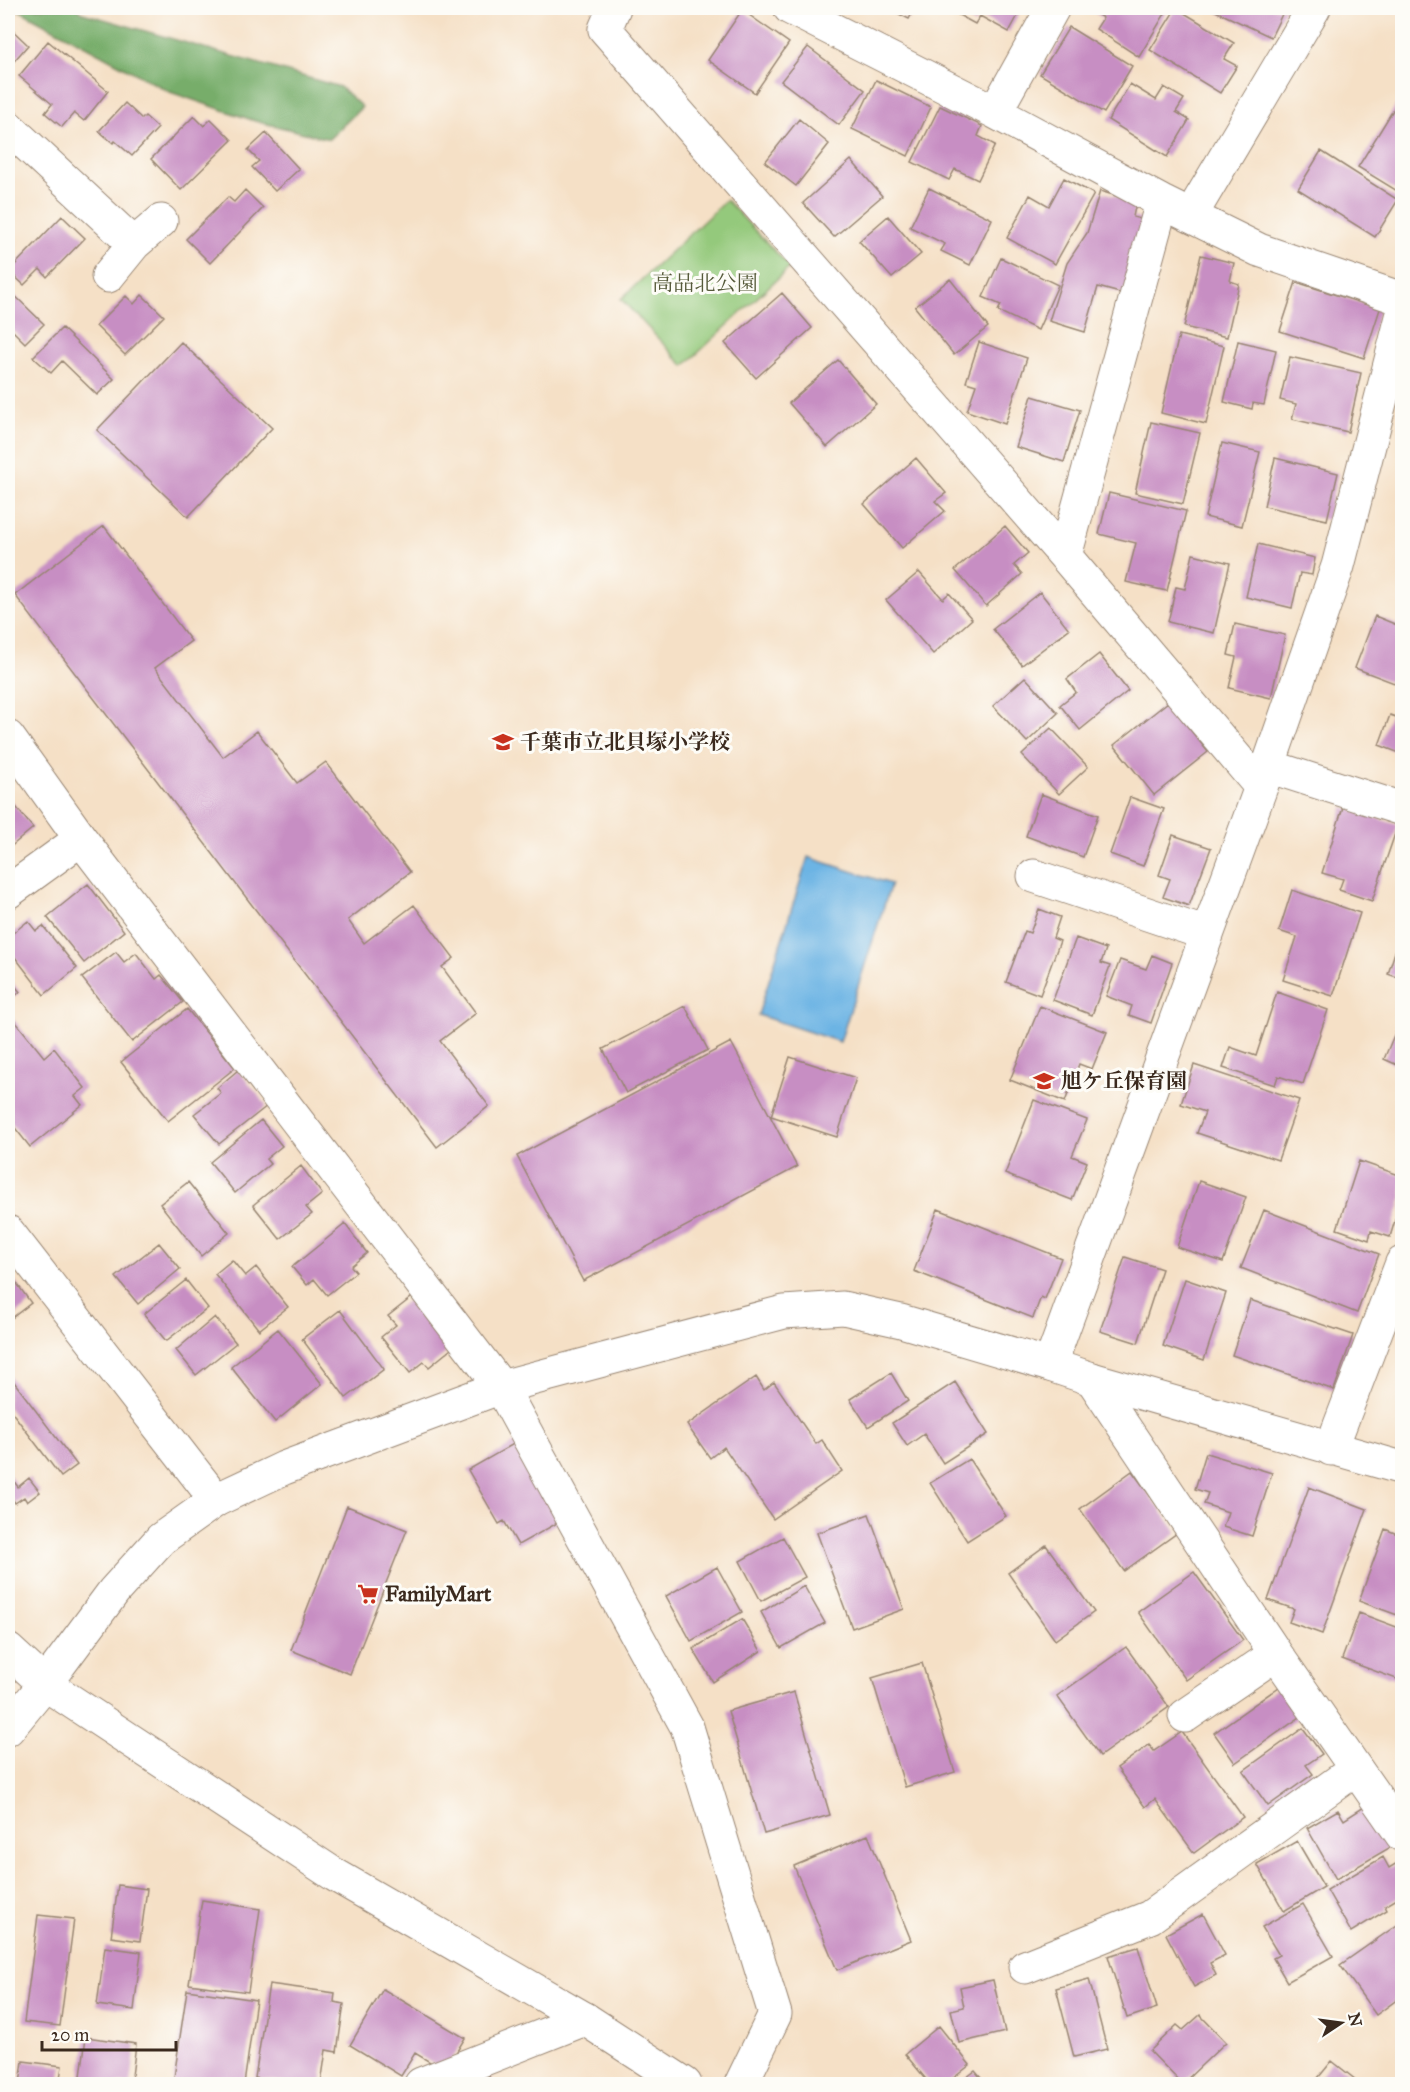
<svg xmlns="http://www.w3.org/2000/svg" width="1410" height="2092" font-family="'IM FELL Great Primer','Noto Serif JP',serif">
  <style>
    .green { fill: #94c97b; stroke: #687a4c; stroke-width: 1.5 }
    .forest { fill: #77ad6b; stroke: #596c44; stroke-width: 1.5 }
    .water { fill: #6cb4e4; stroke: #546f81; stroke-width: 1.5 }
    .building { fill: #c78ec3 }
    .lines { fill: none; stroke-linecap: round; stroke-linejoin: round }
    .street-casing { stroke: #988572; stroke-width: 35 }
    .secondary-casing { stroke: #988572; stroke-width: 35 }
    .street { stroke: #fff; stroke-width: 33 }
    .secondary { stroke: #fff; stroke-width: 33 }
    .labels { text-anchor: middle; stroke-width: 6; stroke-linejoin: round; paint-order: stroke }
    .park-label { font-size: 21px; fill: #565a3a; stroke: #fdfcf7 }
    .poi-label { font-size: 21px; font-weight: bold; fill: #3b2a1e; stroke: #fdfcf7; text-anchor: start }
  </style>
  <rect width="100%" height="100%" fill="#fdfcf7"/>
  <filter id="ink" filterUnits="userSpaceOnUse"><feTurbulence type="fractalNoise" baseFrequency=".0167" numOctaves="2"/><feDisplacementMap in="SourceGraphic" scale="12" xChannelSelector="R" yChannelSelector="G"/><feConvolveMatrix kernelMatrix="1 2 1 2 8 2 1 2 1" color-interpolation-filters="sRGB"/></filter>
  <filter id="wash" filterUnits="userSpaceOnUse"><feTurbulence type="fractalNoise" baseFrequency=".008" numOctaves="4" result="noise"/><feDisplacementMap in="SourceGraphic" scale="24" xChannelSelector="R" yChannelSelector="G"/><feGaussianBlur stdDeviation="1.35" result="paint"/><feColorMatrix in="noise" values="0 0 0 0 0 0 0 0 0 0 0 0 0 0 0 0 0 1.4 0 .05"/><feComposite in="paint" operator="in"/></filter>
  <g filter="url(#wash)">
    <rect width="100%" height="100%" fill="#f5e0c6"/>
    <!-- green -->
    <path class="green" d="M726,200L790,267L684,366L621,299Z"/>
    <!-- forest -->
    <path class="forest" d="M15,8H76L83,13L340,87L362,107L329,139L255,121L170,92Z"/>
    <!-- water -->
    <path class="water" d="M808,857L891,884L840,1042L758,1015Z"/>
    <g id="blocks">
      <!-- building -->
      <path class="building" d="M887,8H915L909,19Z
        M946,8H1022L1009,32L980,16L975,24Z
        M1092,8H1165L1163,11L1166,12L1139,57L1096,29L1103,18L1090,10Z
        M1176,8L1234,43L1224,59L1237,66L1220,93L1150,50Z
        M1209,8H1285L1271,37Z
        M742,10L789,43L755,93L708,60Z
        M8,26L28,45L8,68Z
        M1069,27L1132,66L1104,113L1040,74Z
        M48,41L108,91L84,121L74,113L62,127L45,113L52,104L19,76Z
        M808,47L865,90L839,125L781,81Z
        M876,80L931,107L908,156L852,129Z
        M1130,84L1156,100L1164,87L1184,99L1176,112L1189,120L1167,157L1108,120Z
        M1401,97L1402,98V194L1358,167Z
        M125,103L142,119L145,116L158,128L132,156L115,141L113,143L99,131Z
        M940,106L982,126L978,136L995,145L978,180L955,169L949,180L912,162Z
        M194,116L204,126L211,119L232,140L181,190L151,159Z
        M799,119L829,144L796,186L765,162Z
        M266,133L299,169L275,191L252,167L259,161L248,150Z
        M1321,151L1398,200L1375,237L1298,189Z
        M851,160L882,196L834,237L803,203Z
        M1064,178L1094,194L1055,264L1007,238L1030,195L1049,206Z
        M929,188L992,219L970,265L941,251L945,244L910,227Z
        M245,190L263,208L210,263L186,239L228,197L234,202Z
        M1100,191L1136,202L1133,217L1148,221L1127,295L1098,287L1085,332L1049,321L1067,263L1087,233Z
        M62,216L85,238L47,277L40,269L24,285L9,271Z
        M888,216L921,254L892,278L859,241Z
        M1201,255L1234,263L1230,281L1239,284L1227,337L1184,327Z
        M1001,258L1058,285L1038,330L998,311L1001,305L983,297Z
        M950,279L988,327L954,355L915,307Z
        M1296,282L1380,309L1364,358L1280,331Z
        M8,289L44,324L25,343L13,331L8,337Z
        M782,293L812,328L756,378L725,343Z
        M142,295L164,316L125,355L96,326L126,296L134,304Z
        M62,328L114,379L97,395L62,361L51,373L33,357Z
        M1179,335L1224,346L1206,424L1161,413Z
        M1238,341L1276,350L1264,405L1253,403L1252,409L1224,402Z
        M181,342L272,428L188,517L97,430Z
        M979,342L1027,358L1005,424L967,411L976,385L966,382Z
        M1290,357L1361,373L1348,432L1292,419L1296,404L1280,400Z
        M838,360L876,404L827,447L789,403Z
        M1032,396L1080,410L1064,462L1016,447Z
        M1151,422L1200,433L1183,504L1135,493Z
        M1222,443L1260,452L1242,526L1205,517Z
        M916,458L946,493L935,501L945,511L902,548L864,504Z
        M1275,458L1338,473L1327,520L1264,506Z
        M1109,493L1186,511L1167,591L1126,582L1136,543L1099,534Z
        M104,526L191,641L155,668L223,757L257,731L297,783L326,762L410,872L348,920L364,943L414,905L454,958L442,967L476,1013L440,1041L489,1106L437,1147L15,595Z
        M1005,526L1028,553L1014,565L1022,574L986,606L955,570Z
        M1258,544L1315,558L1312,575L1300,573L1292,608L1246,597Z
        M1193,554L1230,563L1214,633L1168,622L1176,587L1185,589Z
        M919,572L943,599L949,593L972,619L933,654L886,600Z
        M1040,592L1069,629L1022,665L993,629Z
        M1375,616L1402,627V686L1355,668Z
        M1235,624L1285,635L1271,698L1229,688L1236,657L1228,655Z
        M1099,654L1128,691L1080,730L1060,705L1076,692L1067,679Z
        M1025,677L1058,713L1027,742L993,706Z
        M1168,702L1208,752L1154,795L1114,745Z
        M1390,715L1402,719V754L1379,745Z
        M1051,728L1088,767L1059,794L1022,755Z
        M1041,794L1098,815L1083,857L1026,836Z
        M8,797L33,828L8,849Z
        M1130,797L1164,809L1143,866L1110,854Z
        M1343,807L1398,825L1372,901L1339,890L1343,879L1322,873Z
        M1173,835L1211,848L1189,906L1163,897L1170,879L1159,875Z
        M88,884L124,931L84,963L47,917Z
        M1292,890L1360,913L1333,996L1283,980L1297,937L1279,931Z
        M1039,909L1060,917L1053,938L1060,941L1040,995L1006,982L1025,931L1030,933Z
        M28,921L36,931L43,926L77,968L44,995L8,948V937Z
        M1402,930V979L1388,974Z
        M1076,938L1106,949L1101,963L1110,966L1092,1015L1053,1000Z
        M116,952L124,962L136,953L156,979L161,975L183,1002L132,1042L82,978Z
        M1152,955L1172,963L1151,1023L1129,1015L1132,1006L1106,996L1120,960L1146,969Z
        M8,977L20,992L8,1002Z
        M1277,992L1328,1010L1303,1084L1278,1076L1275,1085L1223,1068L1230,1047L1256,1056Z
        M685,1006L708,1050L626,1093L603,1049Z
        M1040,1006L1107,1032L1092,1069L1079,1064L1065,1102L1010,1080Z
        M187,1009L235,1068L168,1121L121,1062Z
        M11,1016L44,1057L54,1048L85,1088L75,1096L82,1105L30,1147L8,1119V1019Z
        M1402,1016V1067L1384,1059Z
        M731,1042L797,1167L583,1281L517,1156Z
        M790,1057L856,1078L837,1137L771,1116Z
        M1194,1065L1299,1100L1278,1160L1197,1133L1205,1112L1181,1104Z
        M238,1070L267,1106L219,1144L194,1114L221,1093L217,1088Z
        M1034,1100L1087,1120L1072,1156L1087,1162L1072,1200L1005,1174Z
        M261,1120L282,1146L266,1159L270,1164L235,1193L210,1162Z
        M1359,1161L1402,1176V1197L1390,1237L1371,1231L1369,1240L1337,1229Z
        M301,1166L322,1194L306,1207L312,1214L280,1239L253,1205Z
        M1199,1181L1246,1197L1223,1262L1177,1247Z
        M188,1182L229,1233L201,1256L160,1204Z
        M938,1209L1061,1258L1045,1299L1041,1297L1033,1318L914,1271Z
        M1264,1210L1379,1254L1357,1313L1241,1268Z
        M345,1224L367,1253L351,1266L356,1272L327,1295L314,1279L307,1285L292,1267Z
        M159,1243L180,1269L138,1304L116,1277Z
        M1125,1257L1162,1269L1138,1343L1100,1331Z
        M232,1260L245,1276L256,1267L288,1307L259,1330L215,1274Z
        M8,1271L31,1303L8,1321Z
        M1185,1279L1226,1293L1204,1360L1163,1346Z
        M186,1280L208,1308L166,1341L144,1314Z
        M416,1294L456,1345L429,1367L424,1362L410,1373L381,1337L396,1325L388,1316Z
        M1250,1300L1353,1335L1334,1390L1232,1355Z
        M340,1310L384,1369L346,1398L302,1339Z
        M215,1317L236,1343L196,1375L176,1350Z
        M278,1329L322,1384L275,1422L231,1367Z
        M891,1373L908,1401L868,1427L850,1399Z
        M8,1374L77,1465L61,1477L8,1407Z
        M756,1377L764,1390L774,1382L816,1444L822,1440L842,1471L773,1519L724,1447L710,1458L687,1425Z
        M955,1382L988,1434L943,1463L924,1434L907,1446L892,1423Z
        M517,1442L568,1517L518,1545L504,1521L499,1524L468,1470Z
        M1206,1453L1272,1473L1252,1536L1223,1527L1228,1512L1204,1504L1208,1493L1195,1489Z
        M969,1459L1006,1516L967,1541L930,1483Z
        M1132,1471L1177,1533L1124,1571L1080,1509Z
        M8,1473L18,1487L29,1478L40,1492L27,1502L24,1497L15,1503L10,1496L8,1498Z
        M1309,1487L1367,1509L1322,1634L1289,1622L1294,1609L1268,1600Z
        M347,1506L407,1530L350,1674L291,1650Z
        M869,1514L904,1609L852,1628L817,1533Z
        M1385,1529L1402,1536V1610L1400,1616L1359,1601Z
        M783,1537L805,1577L761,1601L740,1561Z
        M1046,1545L1094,1612L1055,1640L1008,1573Z
        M717,1567L742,1612L691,1641L666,1596Z
        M1194,1572L1243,1640L1186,1680L1138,1612Z
        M804,1586L825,1623L781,1648L761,1612Z
        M1359,1613L1402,1629V1681L1342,1659Z
        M742,1619L761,1651L713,1682L693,1649Z
        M1126,1647L1169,1707L1100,1756L1057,1696Z
        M922,1663L955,1772L905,1787L872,1678Z
        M1279,1687L1300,1717L1235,1763L1214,1733Z
        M794,1692L830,1815L764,1834L728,1711Z
        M1303,1728L1322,1754L1306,1765L1313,1774L1268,1806L1243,1771Z
        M1182,1732L1243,1817L1194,1853L1155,1799L1145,1807L1117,1768L1149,1745L1154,1751Z
        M1372,1802L1396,1844L1336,1879L1307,1828L1338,1810L1344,1820Z
        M868,1835L911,1940L837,1970L794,1866Z
        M1297,1841L1324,1887L1284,1911L1257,1864Z
        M1383,1857L1389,1868L1397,1863L1402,1872V1896L1385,1906L1387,1910L1351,1932L1327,1890Z
        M118,1885L147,1889L140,1941L111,1937Z
        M202,1900L260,1909L248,1992L189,1984Z
        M1303,1904L1333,1956L1287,1982L1273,1958L1279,1955L1262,1927Z
        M1203,1914L1225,1955L1210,1963L1216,1975L1194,1987L1166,1934Z
        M38,1915L74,1919L60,2026L24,2022Z
        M1400,1923L1402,1926V1996L1376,2015L1340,1965Z
        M105,1947L141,1952L134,2010L97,2005Z
        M1138,1947L1157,2008L1127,2018L1108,1956Z
        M1089,1979L1107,2049L1074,2057L1056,1988Z
        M993,1980L1005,2032L959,2043L951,2010L964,2007L960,1987Z
        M269,1984L335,1993L334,2002L344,2004L337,2052L326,2050L321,2084H296L255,2078Z
        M383,1989L465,2038L445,2071L415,2053L401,2076L350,2045Z
        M187,1990L256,2000L244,2084H173Z
        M1200,2015L1226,2042L1182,2084L1150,2051L1177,2025L1183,2030Z
        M939,2026L970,2065L946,2084H930L905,2054Z
        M86,2037L136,2044L131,2084H80Z
        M23,2061L62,2066L59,2084H20Z
        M1332,2061L1361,2084H1313Z
        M975,2071L986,2084H958Z
        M489,2076L492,2084H469Z"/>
    </g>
  </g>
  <g filter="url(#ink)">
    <use href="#blocks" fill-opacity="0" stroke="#988572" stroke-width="1.5"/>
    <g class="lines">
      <defs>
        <path id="street" d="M614,8L605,29L1065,556L1261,787
          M790,8L995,112L1162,202L1259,250L1402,299
          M995,112L1053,8
          M8,127L134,244L161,221
          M1191,215L1314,8
          M108,276L134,244
          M1065,556L1162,202
          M8,737L81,839L501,1387L687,1727L775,2014L741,2084
          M1268,766L1402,809
          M1034,876L1207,934
          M8,892L81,839
          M8,1232L216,1500
          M1050,1365L1261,787L1338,566L1402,317
          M1092,1379L1276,1654L1402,1835
          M1331,1449L1402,1263
          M1185,1716L1276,1654
          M1025,1967L1150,1917L1356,1769
          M421,2084L585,2019"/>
        <path id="secondary" d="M8,1650L45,1684L335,1875L585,2019L685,2084
          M8,1729L45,1684L114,1591L161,1539L216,1500L284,1468L501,1387L784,1312L843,1308L901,1321L1050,1365L1092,1379L1402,1468"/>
      </defs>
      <!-- street casing -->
      <use href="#street" class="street-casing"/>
      <!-- secondary casing -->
      <use href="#secondary" class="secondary-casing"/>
      <!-- street -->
      <use href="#street" class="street"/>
      <!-- secondary -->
      <use href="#secondary" class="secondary"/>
    </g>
  </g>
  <!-- icons -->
  <defs>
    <symbol id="school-bare" viewBox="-9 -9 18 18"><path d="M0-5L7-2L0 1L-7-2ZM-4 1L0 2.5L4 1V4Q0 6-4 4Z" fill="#c8321e" stroke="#fdfcf7" stroke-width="2.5" paint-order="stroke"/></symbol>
    <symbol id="supermarket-bare" viewBox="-9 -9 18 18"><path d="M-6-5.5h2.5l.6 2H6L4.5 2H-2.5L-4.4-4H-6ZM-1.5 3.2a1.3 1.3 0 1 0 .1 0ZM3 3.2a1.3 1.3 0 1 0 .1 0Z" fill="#c8321e" stroke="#fdfcf7" stroke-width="2.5" paint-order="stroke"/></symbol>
  </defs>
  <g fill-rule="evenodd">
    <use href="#school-bare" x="488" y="727" width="30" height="30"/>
    <use href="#school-bare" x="1029" y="1066" width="30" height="30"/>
    <use href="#supermarket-bare" x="353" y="1579" width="30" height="30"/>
  </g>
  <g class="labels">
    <!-- park labels -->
    <g class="park-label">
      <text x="705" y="290">高品北公園</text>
    </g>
    <!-- poi labels -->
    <g class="poi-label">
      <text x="520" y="749">千葉市立北貝塚小学校</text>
      <text x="1061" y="1088">旭ケ丘保育園</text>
      <text x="385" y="1601">FamilyMart</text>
    </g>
  </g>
  <!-- margin -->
  <rect width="1410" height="2092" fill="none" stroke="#fdfcf7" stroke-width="30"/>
  <!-- north arrow -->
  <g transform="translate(1341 2023) rotate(77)" stroke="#fdfcf7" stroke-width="4.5" paint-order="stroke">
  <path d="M0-4.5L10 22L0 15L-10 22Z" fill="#3b2a1e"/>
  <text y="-9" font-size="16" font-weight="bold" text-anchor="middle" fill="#3b2a1e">N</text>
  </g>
  <!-- scale -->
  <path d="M42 2041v9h134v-9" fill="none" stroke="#3b2a1e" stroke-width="3"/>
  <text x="51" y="2041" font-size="18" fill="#3b2a1e" stroke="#fdfcf7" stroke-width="4.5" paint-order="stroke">20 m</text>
</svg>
